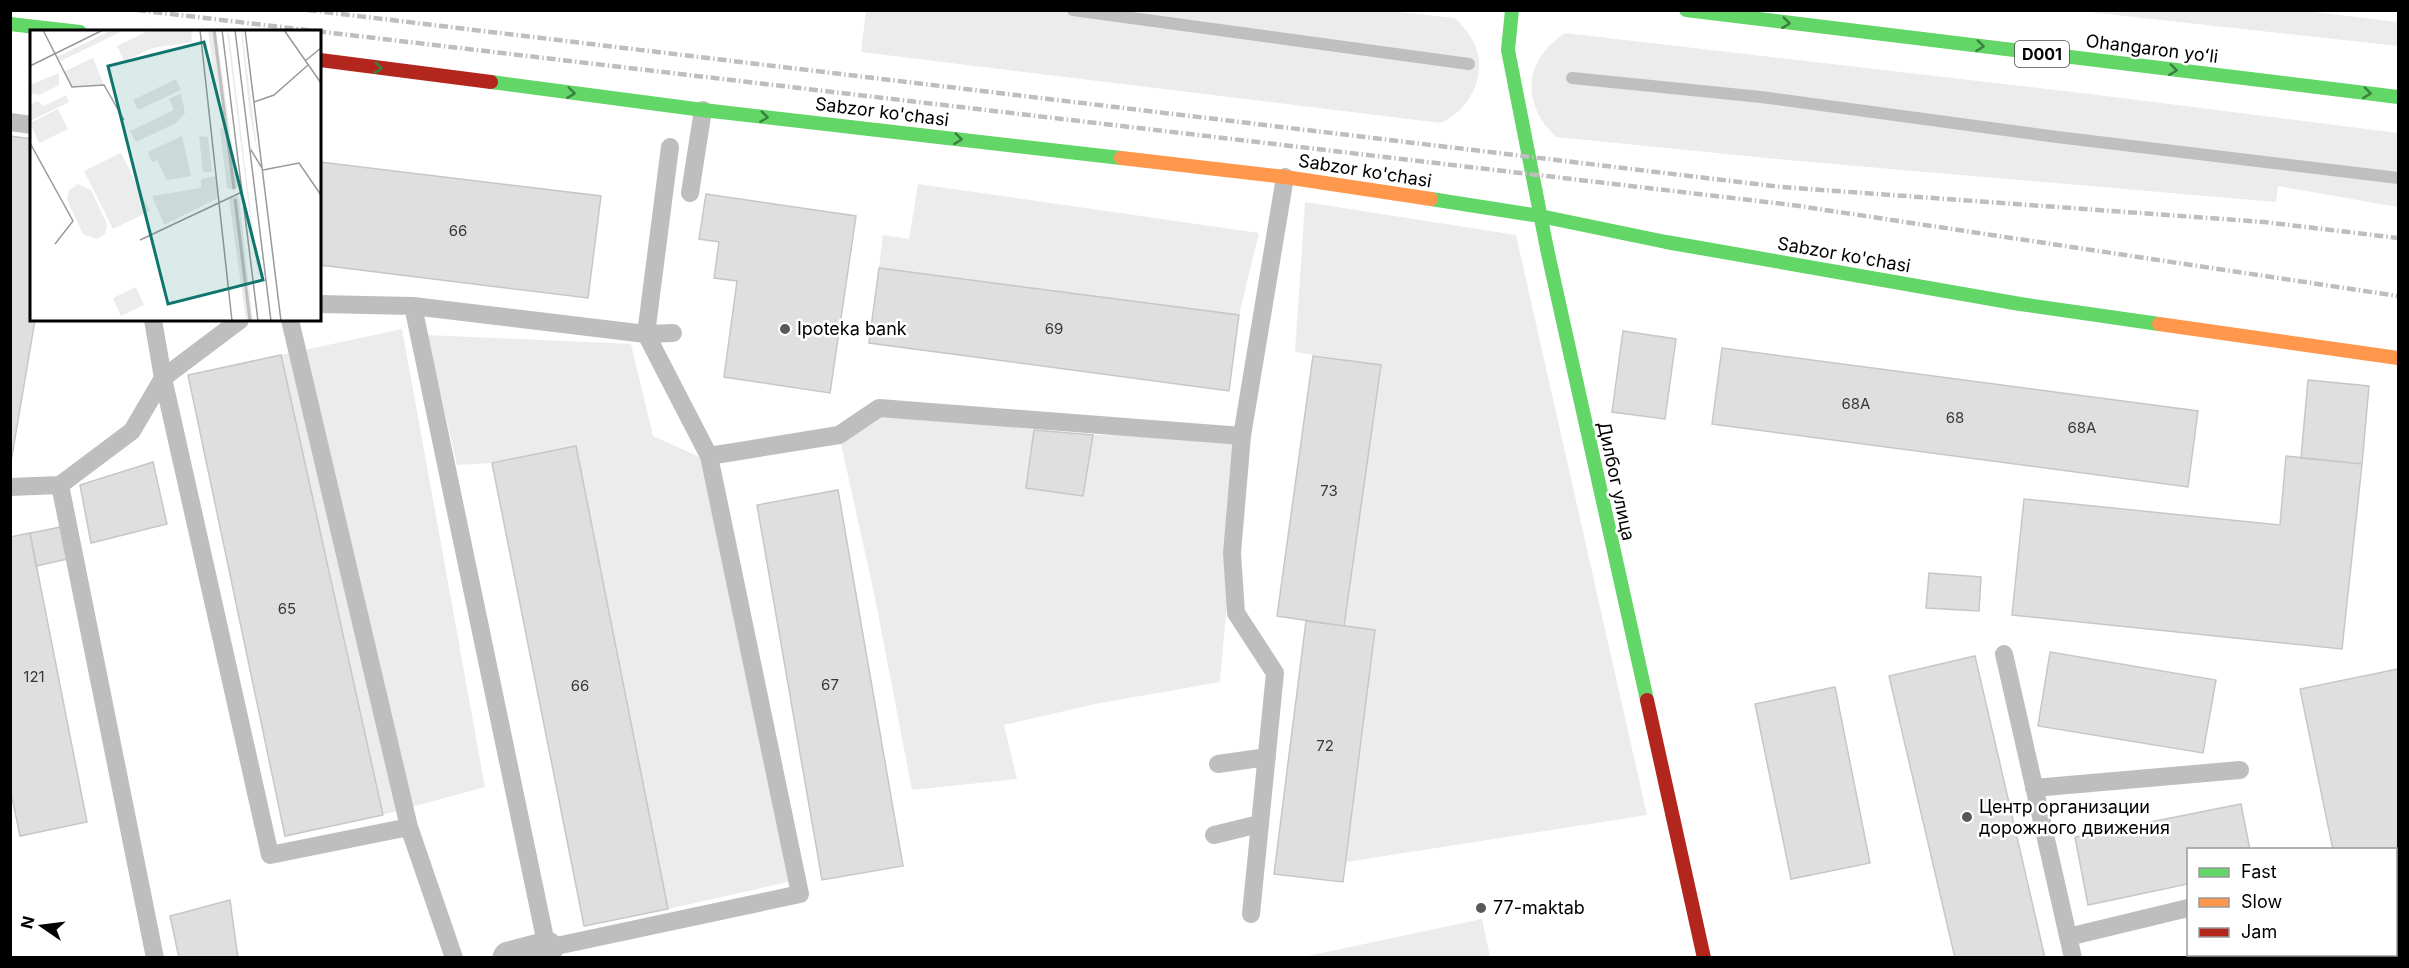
<svg xmlns="http://www.w3.org/2000/svg" width="2409" height="968" font-family="Inter,sans-serif">
  <style>
    .green { fill: #ececec }
    .lines { fill: none; stroke-linecap: round; stroke-linejoin: round }
    .stream { stroke: #bfbfbf; stroke-width: 12 }
    .building { fill: #dfdfdf; stroke: #c7c7c7; stroke-width: 1.5 }
    .lane { stroke: #bebebe; stroke-width: 18 }
    .street { stroke: #bebebe; stroke-width: 33 }
    .fast { stroke: #63d668; stroke-width: 14 }
    .slow { stroke: #ff974d; stroke-width: 14 }
    .jam { stroke: #b3261e; stroke-width: 14 }
    .rail { stroke: #bebebe; stroke-width: 4.5; stroke-dasharray: 9 3 1.5 3; stroke-linecap: butt }
    .oneway { stroke: #3b803e }
    .poi-dot { fill: #595959; stroke: #fff; stroke-width: 2 }
    .labels { text-anchor: middle; stroke-width: 5; stroke-linejoin: round; paint-order: stroke }
    .number-label { font-size: 15px; fill: #383838 }
    .shield { fill: #fff; stroke: #4c4c4c; stroke-width: 1.5 }
    .shield-label { font-size: 16px; font-weight: bold; fill: #000 }
    .street-label { font-size: 18px; fill: #000; stroke: #fff }
    .poi-label { font-size: 18px; fill: #000; stroke: #fff; text-anchor: start }
    .inset-river { fill: none; stroke: #bfbfbf; stroke-width: 3 }
    .inset-road { fill: none; stroke: #999; stroke-width: 1.5 }
    .view { fill: #0f766e; fill-opacity: 0.15; stroke: #0f766e; stroke-width: 3 }
    .inset-edge { fill: none; stroke: #000; stroke-width: 3 }
  </style>
  <rect width="100%" height="100%" fill="#fff"/>
  <!-- green -->
  <path class="green" d="M1379,10L1455,18C1463,26 1470,34 1475,45C1488,76 1469,110 1441,123L861,52L866,11Z
    M2080,11L2297,10L2398,22V46Z
    M1565,33L2082,93L2398,133V207L2278,186L2276,202L1798,161L1556,137C1520,103 1524,60 1565,33Z
    M918,184L1259,233L1239,315L879,268L883,235L909,239Z
    M1305,202L1516,235L1647,815L1346,862L1375,630L1344,626L1380,365L1295,352Z
    M402,329L485,787L378,816L281,355Z
    M427,335L631,344L653,436L702,458L788,882L668,909L576,446L492,463L457,465Z
    M879,408L1034,430L1093,435L1242,436L1220,682L1095,704L1004,725L1017,779L912,790L874,593L839,435Z
    M1482,919L1490,957H1303Z"/>
  <g class="lines">
    <!-- stream -->
    <path class="stream" d="M1073,10L1469,64
      M1572,78L1761,97L2057,137L2398,178"/>
  </g>
  <!-- building -->
  <path class="building" d="M10,136L32,139V320H35L10,468Z
    M320,162L601,196L588,298L320,265Z
    M706,194L856,216L830,393L724,377L737,281L714,278L719,242L699,239Z
    M879,268L1239,315L1229,391L869,343Z
    M1623,331L1676,339L1665,419L1612,412Z
    M1722,348L2198,411L2188,487L1712,424Z
    M281,355L383,815L285,836L188,375Z
    M1313,356L1381,365L1344,626L1277,616Z
    M2308,380L2369,386L2362,464L2301,458Z
    M1034,430L1093,435L1083,496L1026,488Z
    M576,446L668,909L584,926L492,463Z
    M2286,456L2362,464L2342,649L2012,615L2024,499L2280,525Z
    M153,462L167,524L91,543L80,485Z
    M838,490L903,866L822,880L757,505Z
    M61,527L68,559L36,566L30,533Z
    M30,533L87,822L20,836L10,788V537Z
    M1929,573L1981,577L1979,611L1926,608Z
    M1306,621L1375,630L1343,882L1274,874Z
    M2050,652L2216,680L2203,753L2038,726Z
    M1975,656L2045,958H1955L1889,676Z
    M2398,669V945H2396V850H2333L2300,689Z
    M1835,687L1870,863L1791,879L1755,704Z
    M2241,804L2250,850H2188V884L2088,905L2075,837Z
    M230,900L238,958H179L170,916Z"/>
  <g class="lines">
    <!-- lane -->
    <path class="lane" d="M10,122L32,125
      M690,193L703,110
      M320,304L413,306L646,334L670,147
      M413,306L547,948L800,894L709,456L646,334L673,333
      M153,320L163,378L270,855L409,827L290,320
      M1242,436L1232,553L1236,613L1275,673L1251,914
      M709,456L839,435L879,408L1242,436L1285,177
      M60,485L155,958
      M10,487L60,485L132,431L163,378L240,320
      M2004,654L2073,958
      M1218,764L1267,757
      M2034,788L2240,770
      M409,827L454,958
      M1214,835L1259,824
      M2068,937L2188,908
      M2310,958L2318,956"/>
    <!-- street -->
    <path class="street" d="M509,958L547,948"/>
    <!-- fast -->
    <path class="fast" d="M1512,10L1508,50L1547,249L1647,700
      M1686,10L2398,97
      M10,24L80,32
      M491,82L703,110L1121,158
      M1431,199L1540,216L1666,242L2020,304L2159,324"/>
    <!-- slow -->
    <path class="slow" d="M1121,158L1285,177L1431,199
      M2159,324L2398,358"/>
    <!-- jam -->
    <path class="jam" d="M320,60L491,82
      M1647,700L1704,958"/>
    <!-- rail -->
    <path class="rail" d="M137,10L1792,205L2398,296
      M308,10L1781,187L2264,222L2398,238"/>
  </g>
  <!-- one-way arrows -->
  <defs><path id="oneway-chevron" d="M-2-3.5L2.5 0L-2 3.5" fill="none" stroke-width="1.6" stroke-linecap="round" stroke-linejoin="round" transform="scale(1.5)"/></defs>
  <g class="oneway">
    <use href="#oneway-chevron" transform="translate(1786 23) rotate(7)"/>
    <use href="#oneway-chevron" transform="translate(1980 46) rotate(7)"/>
    <use href="#oneway-chevron" transform="translate(378 68) rotate(7)"/>
    <use href="#oneway-chevron" transform="translate(2173 70) rotate(7)"/>
    <use href="#oneway-chevron" transform="translate(571 93) rotate(7)"/>
    <use href="#oneway-chevron" transform="translate(2367 93) rotate(7)"/>
    <use href="#oneway-chevron" transform="translate(764 117) rotate(7)"/>
    <use href="#oneway-chevron" transform="translate(958 139) rotate(7)"/>
  </g>
  <!-- markers -->
  <g class="poi-dot">
    <circle cx="785" cy="329" r="6"/>
    <circle cx="1967" cy="817" r="6"/>
    <circle cx="1481" cy="908" r="6"/>
  </g>
  <g class="labels">
    <!-- number labels -->
    <g class="number-label">
      <text x="458" y="236">66</text>
      <text x="1054" y="334">69</text>
      <text x="1856" y="409">68А</text>
      <text x="1955" y="423">68</text>
      <text x="2082" y="433">68А</text>
      <text x="1329" y="496">73</text>
      <text x="287" y="614">65</text>
      <text x="34" y="682">121</text>
      <text x="830" y="690">67</text>
      <text x="580" y="691">66</text>
      <text x="1325" y="751">72</text>
    </g>
    <!-- shield labels -->
    <rect class="shield" x="2015" y="41" width="54" height="26" rx="4.5"/>
    <g class="shield-label">
      <text x="2042" y="60">D001</text>
    </g>
    <!-- street labels -->
    <g class="street-label">
      <text transform="translate(2152 49) rotate(7)" y="6">Ohangaron yoʻli</text>
      <text transform="translate(882 112) rotate(7)" y="6">Sabzor ko'chasi</text>
      <text transform="translate(1365 171) rotate(9)" y="6">Sabzor ko'chasi</text>
      <text transform="translate(1844 255) rotate(10)" y="6">Sabzor ko'chasi</text>
      <text transform="translate(1616 481) rotate(78)" y="6">Дилбог улица</text>
    </g>
    <!-- poi labels -->
    <g class="poi-label">
      <text x="797" y="335">Ipoteka bank</text>
      <text x="1979" y="813">Центр организации<tspan x="1979" dy="21">дорожного движения</tspan></text>
      <text x="1493" y="914">77-maktab</text>
    </g>
  </g>
  <!-- overview -->
  <g transform="translate(30 30)">
    <rect width="291" height="291" fill="#fff"/>
    <path d="M82,0H94L31,31L27,27ZM161,0L162,12L123,18L94,31L87,16L118,1ZM178,0H186L208,156L204,160L197,158L190,99L195,98L192,67L186,68ZM211,0H212L228,126L219,79ZM197,3H199L231,266L223,211ZM63,28L74,55L42,57L33,42ZM29,43V55L9,65L0,63V55ZM146,49L151,60L108,80L103,70ZM151,63L155,83L146,93L106,112L100,101L144,80L139,69ZM36,65L39,72L0,91V75L8,71L14,76ZM28,79L38,99L9,113L0,93ZM152,106L161,146L137,150L127,130L122,132L118,122ZM169,106L178,107L182,142H173ZM91,123L120,181L83,199L54,141ZM186,146L188,168L134,195L122,166L171,158V149ZM48,154L61,160L77,194L75,204L67,209L53,204L37,170L39,160ZM207,166L209,168L223,291H216L199,169ZM106,257L114,275L91,286L83,268Z" fill="#ececec"/>
    <path class="inset-river" d="M184,0L204,159M205,169L220,291"/>
    <path class="inset-road" d="M13,0L42,57L74,55L94,90M170,0L202,291M192,0L228,291M205,0L241,291M215,0L251,291M254,0L291,53M275,31L291,18M0,36L73,0M224,72L244,65L278,35M0,113L43,191L25,214M221,120L232,138M233,140L269,133L291,165M110,210L212,162"/>
    <path class="view" d="M174,12L233,250L138,274L78,36Z"/>
    <rect width="291" height="291" class="inset-edge"/>
  </g>
  <!-- border -->
  <rect width="2409" height="968" fill="none" stroke="#000000" stroke-width="24"/>
  <!-- legend -->
  <rect x="2187" y="848" width="210" height="108" fill="#ffffff" stroke="#999999" stroke-width="1.5"/>
  <rect x="2199" y="868" width="30" height="9" fill="#63d668" stroke="#999999" stroke-width="1.5"/>
  <text x="2241" y="878" font-size="18" fill="#000000">Fast</text>
  <rect x="2199" y="898" width="30" height="9" fill="#ff974d" stroke="#999999" stroke-width="1.5"/>
  <text x="2241" y="908" font-size="18" fill="#000000">Slow</text>
  <rect x="2199" y="928" width="30" height="9" fill="#b3261e" stroke="#999999" stroke-width="1.5"/>
  <text x="2241" y="938" font-size="18" fill="#000000">Jam</text>
  <!-- north arrow -->
  <g transform="translate(42 926) rotate(284)" stroke="#ffffff" stroke-width="4.5" paint-order="stroke">
  <path d="M0-4.5L10 22L0 15L-10 22Z" fill="#000000"/>
  <text y="-9" font-size="16" font-weight="bold" text-anchor="middle" fill="#000000">N</text>
  </g>
</svg>
